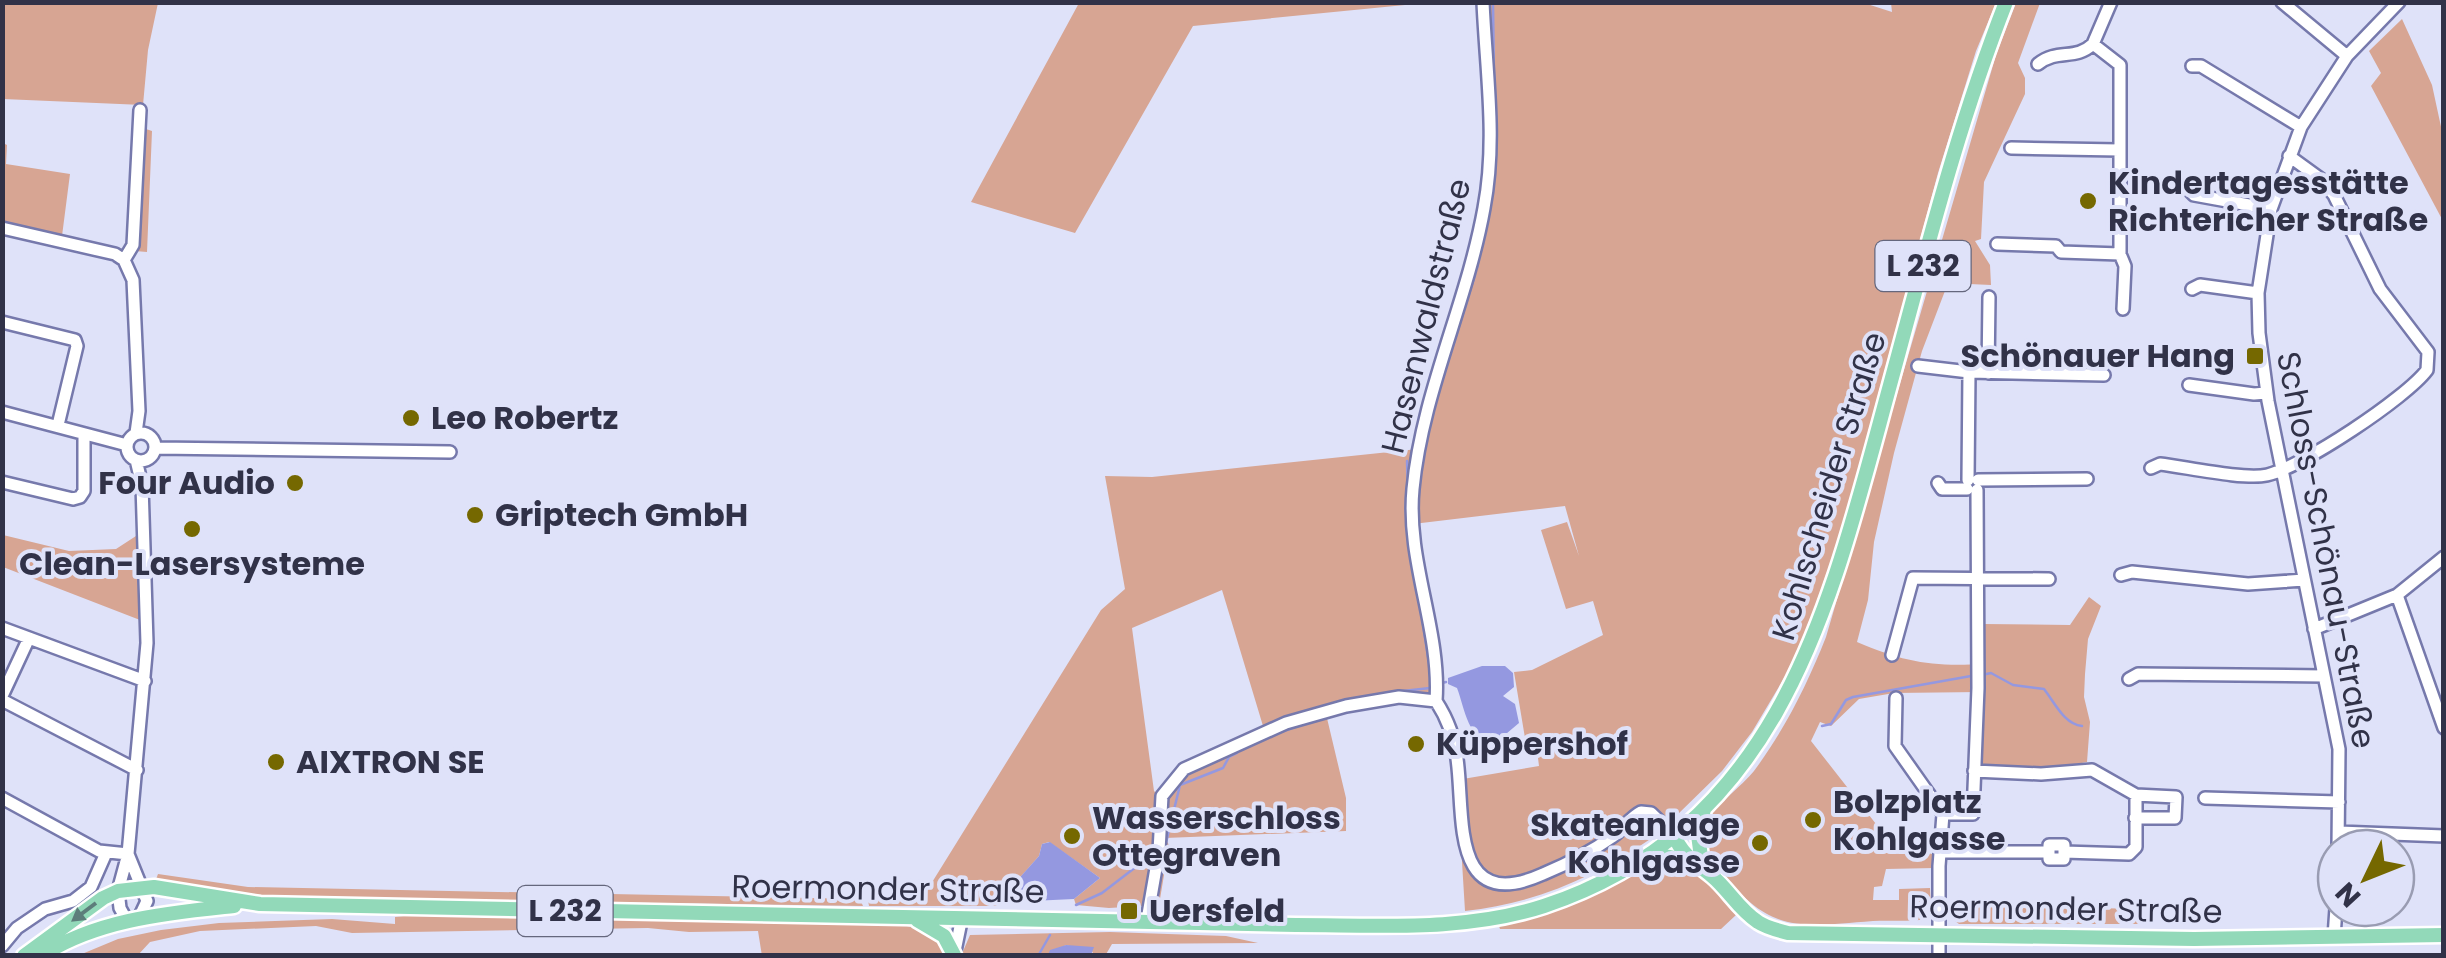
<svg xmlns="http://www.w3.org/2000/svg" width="2446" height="958" font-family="Poppins,sans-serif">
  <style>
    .green { fill: #d7a593 }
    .water { fill: #9498e0 }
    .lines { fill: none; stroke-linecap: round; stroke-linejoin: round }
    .stream { stroke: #9498e0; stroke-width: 2.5 }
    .minor-casing { stroke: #7679ac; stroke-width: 16 }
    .major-casing { stroke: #fff; stroke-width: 19 }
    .minor { stroke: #fff; stroke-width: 11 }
    .major { stroke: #92d9b9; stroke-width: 14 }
    .oneway { fill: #5d7d7b }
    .poi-dot { fill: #756800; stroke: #dfe2f9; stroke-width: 4 }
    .labels { text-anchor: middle; stroke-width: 8; stroke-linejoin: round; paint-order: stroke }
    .shield { fill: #dfe2f9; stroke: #65677d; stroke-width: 2.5 }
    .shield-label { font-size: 30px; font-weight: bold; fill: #313248 }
    .poi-label { font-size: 32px; font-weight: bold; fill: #313248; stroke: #dfe2f9; text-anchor: start }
    .street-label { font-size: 32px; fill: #313248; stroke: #dfe2f9 }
  </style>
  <rect width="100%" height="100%" fill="#dfe2f9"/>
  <!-- green -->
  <path class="green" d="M1396,2L1405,5L1193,26L1075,233L971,202L1079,3Z
    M1861,2L1892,12L1891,3H1996L1976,51L1938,173L1840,536L1809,626L1799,653L1752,732L1722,771L1675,817L1645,816C1653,819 1656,822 1659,830L1655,836C1595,877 1537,903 1465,911L1457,780L1539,766L1538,758L1525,738L1514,672L1532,670L1603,635L1593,601L1566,609L1541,530L1567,522L1579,556L1565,506L1413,524L1438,693L1375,695L1263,726L1222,590L1132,628L1154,791L1158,795L1153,818H1164C1165,804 1168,793 1177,782C1210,748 1281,731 1326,714L1346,798V831L1165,838L1169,845L1159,905L1109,908L1076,905L1074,899L1100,878L1049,842L1042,844L1039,856L1007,892L1012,902L999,906H869L868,900L926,892L1101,610L1125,589L1105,476L1152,477L1418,449L1476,247L1487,178L1483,3Z
    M3,3H158L148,50L143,105L3,99Z
    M2016,3H2040L2018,63L2025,78V94L1984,182L1981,239L1975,241L1990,265L1991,285L1948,283L1922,351L1894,453L1874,542L1868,600L1857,642C1904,662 1932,667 1983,664V624L2070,625L2089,597L2101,606L2088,639L2085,674L2084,697L2090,722L2087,762L2049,769L1980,768V692L1894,693L1859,699L1831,726L1820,722L1811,741L1894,847L1908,835L1918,850L1935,855L1934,868L1886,869L1882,886L1874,887L1873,900H1899V889L1930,888L1931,908L1926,919C1908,922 1891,920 1873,921C1797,927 1770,934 1719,869C1708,854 1700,839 1708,821C1715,805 1742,786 1754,771C1785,729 1807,685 1826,637L1996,55Z
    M2402,19L2432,85L2443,136V221L2371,86L2381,73L2369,51Z
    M143,128L152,131L147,252L135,251Z
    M3,143L7,145L6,164L70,174L62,236L3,221Z
    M3,535L69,551L116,549L136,536L140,620L3,567Z
    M1653,864C1703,866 1704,880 1736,915L1721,929H1500L1499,926L1527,920Z
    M158,874L248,887L860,899L863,906L288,898L228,894L155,882Z
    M1949,904L2136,909L2142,915V924H1959L1951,918Z
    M413,915L907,926L931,932L944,948V956H762L758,931L689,932L648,928L352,933L316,926L200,931L150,942L138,955L77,956L118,939L161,930L219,923L332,919L395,924V917Z
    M1110,932L1226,936L1258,943L1112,944L1105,956L1091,955L1093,952L1066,945L1048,955L961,956L970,935Z"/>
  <!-- water -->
  <path class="water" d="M1482,666H1505L1513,673L1514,687L1503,696L1515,704L1519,723L1494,744C1468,741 1465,709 1457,688L1448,684V678Z
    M1050,842L1100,878L1074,899L1012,902L1006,893L1039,856L1042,844Z
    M1066,945L1094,947L1091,955H1048L1050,950Z"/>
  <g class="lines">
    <!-- stream -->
    <path class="stream" d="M1493,2L1495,156
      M1477,268L1492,189
      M1437,397L1475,275
      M1422,460L1427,439
      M1407,461L1408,490
      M1418,510L1420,473
      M1418,523L1420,545
      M1408,528L1429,663
      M1982,675L1991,673L2013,685L2044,689C2055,703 2064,724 2082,726
      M1442,683L1446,682
      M1403,691L1430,688
      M1353,699L1395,692
      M1822,726L1831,724L1846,700L1853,697L1971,676
      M1275,734L1310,722
      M1236,740L1283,718
      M1242,750L1268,737
      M1165,847L1180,785L1223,768L1229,757L1237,753
      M1076,905L1102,893L1154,853
      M1038,956L1050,935"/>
    <defs>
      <path id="minor" d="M2111,2L2093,44L2120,65V254L2125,266L2123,309
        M2282,2L2347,56
        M2038,64C2058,48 2075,61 2093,44
        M2192,66H2201L2301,127
        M2011,148L2119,150
        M2188,189L2194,195L2271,209
        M2,228L115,254L124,260
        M1997,244L2056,246L2061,252L2120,254
        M124,260L133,280L139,411L136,433
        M124,260L133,245L140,110
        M2192,289L2200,285L2258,293
        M2,322L75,340L77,346L58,425
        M1918,366L1969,372L2104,375
        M1988,373L1989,297
        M2189,385L2254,394L2266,393
        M2,412L127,445
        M127 447a14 14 0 1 1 28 0a14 14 0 1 1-28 0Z
        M156,448L450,452
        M2151,468L2160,464C2186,467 2244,480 2267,475C2302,467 2406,398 2427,370L2428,352L2380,289L2334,195L2322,180L2289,156
        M1968,480L1969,372
        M1978,480L2087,479
        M2,482L73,499L80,497L84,491V434
        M1938,483L1942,489H1967
        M2121,575L2132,572L2248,584L2304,580
        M2397,595L2444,728
        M2,628L145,681
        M2314,629L2397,595L2444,557
        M1892,655L1913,578L2049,579
        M2129,679L2138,674L2324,676
        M2,696L29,638
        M1896,698L1895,746L1943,814L1939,866V956
        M2,700L137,770
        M1436,701C1441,630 1406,561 1413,489C1422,393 1467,303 1484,208C1497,140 1486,71 1483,2
        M1436,701C1447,718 1455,739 1457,759C1465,814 1449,916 1543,874C1567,864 1591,852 1612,837C1623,830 1629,818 1641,812L1651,813L1674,835
        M1974,771L2041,774L2092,770L2136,795L2176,797L2175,818H2135
        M2,798L99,851L128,854
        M2205,798L2339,802
        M1943,814H1973L1978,688L1977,490
        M2339,832L2444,836
        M2338,848L2339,749L2268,401L2259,333L2258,293L2271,209L2301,127L2347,56L2399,2
        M1941,852H2049V859H2064V852
        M2049,852V845H2064V852L2129,854L2136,847V795
        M128,854L147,901L139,918
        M1147,920L1159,851L1162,796L1184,769L1286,723L1346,706L1399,697L1436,701
        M127,921L120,908L118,891L128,854L147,643L142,485L136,460
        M2334,937L2336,908
        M2,946L17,928L45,909L73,901L91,887L106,853
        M954,956L962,917"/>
      <path id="major" d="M1674,835C1681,854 1696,863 1712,876C1728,889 1739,910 1758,922C1767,928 1777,930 1788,933L2194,939L2444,935
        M1701,857L1698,835L1704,809
        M1642,861L1665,856L1689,861
        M917,920L944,936L954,955
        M24,956L103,898L118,891L154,887L260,904L1296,925C1378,925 1465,932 1544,906C1784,826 1831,601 1890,385C1925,257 1957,127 2006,2
        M41,956C97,919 169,913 234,906"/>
    </defs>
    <!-- minor casing -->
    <use href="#minor" class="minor-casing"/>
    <!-- major casing -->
    <use href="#major" class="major-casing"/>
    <!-- minor -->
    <use href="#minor" class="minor"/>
    <!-- major -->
    <use href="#major" class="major"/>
  </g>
  <!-- one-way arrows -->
  <defs><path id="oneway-solid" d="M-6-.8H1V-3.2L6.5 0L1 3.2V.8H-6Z" transform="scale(2.5)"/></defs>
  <use class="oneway" href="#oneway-solid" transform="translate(84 912) rotate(143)"/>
  <!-- markers -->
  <g class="poi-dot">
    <circle cx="2088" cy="201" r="10"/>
    <rect x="2245" y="346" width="20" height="20" rx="5"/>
    <circle cx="411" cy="418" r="10"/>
    <circle cx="295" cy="483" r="10"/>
    <circle cx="475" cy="515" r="10"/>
    <circle cx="192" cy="529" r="10"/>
    <circle cx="1416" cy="744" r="10"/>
    <circle cx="276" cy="762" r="10"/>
    <circle cx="1813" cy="820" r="10"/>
    <circle cx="1072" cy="836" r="10"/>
    <circle cx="1760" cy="843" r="10"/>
    <rect x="1119" y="901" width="20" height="20" rx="5"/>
  </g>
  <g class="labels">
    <!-- shield labels -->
    <g class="shield">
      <rect x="1875.5" y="241" width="95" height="50" rx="8"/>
      <rect x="517.5" y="886" width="95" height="50" rx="8"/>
    </g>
    <g class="shield-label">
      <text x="1923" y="276">L 232</text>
      <text x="565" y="921">L 232</text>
    </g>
    <!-- poi labels -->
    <g class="poi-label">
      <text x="2108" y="194">Kindertagesstätte<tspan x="2108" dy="37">Richtericher Straße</tspan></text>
      <text x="2235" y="367" text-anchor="end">Schönauer Hang</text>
      <text x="431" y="429">Leo Robertz</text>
      <text x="275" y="494" text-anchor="end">Four Audio</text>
      <text x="495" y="526">Griptech GmbH</text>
      <text x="192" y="575" text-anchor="middle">Clean-Lasersysteme</text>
      <text x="1436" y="755">Küppershof</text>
      <text x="296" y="773">AIXTRON SE</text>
      <text x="1833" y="813">Bolzplatz<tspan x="1833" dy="37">Kohlgasse</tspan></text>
      <text x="1092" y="829">Wasserschloss<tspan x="1092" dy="37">Ottegraven</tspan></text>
      <text x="1740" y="836" text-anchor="end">Skateanlage<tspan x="1740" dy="37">Kohlgasse</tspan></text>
      <text x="1149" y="922">Uersfeld</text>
    </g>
    <!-- street labels -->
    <g class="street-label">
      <text transform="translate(1426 316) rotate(-76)" y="11">Hasenwaldstraße</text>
      <text transform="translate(1829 486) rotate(-73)" y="11">Kohlscheider Straße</text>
      <text transform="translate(2326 550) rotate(79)" y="11">Schloss-Schönau-Straße</text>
      <text transform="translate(888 889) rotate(1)" y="11">Roermonder Straße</text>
      <text transform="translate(2066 909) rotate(1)" y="11">Roermonder Straße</text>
    </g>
  </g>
  <!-- border -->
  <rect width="2446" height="958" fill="none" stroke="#313248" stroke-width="10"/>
  <!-- north arrow -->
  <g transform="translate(2366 878) rotate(227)"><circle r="48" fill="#dfe2f9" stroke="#999cb2" stroke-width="2.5"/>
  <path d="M0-8L18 38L0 25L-18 38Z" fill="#756800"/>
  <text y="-15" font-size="28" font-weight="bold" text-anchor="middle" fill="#313248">N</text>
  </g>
</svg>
